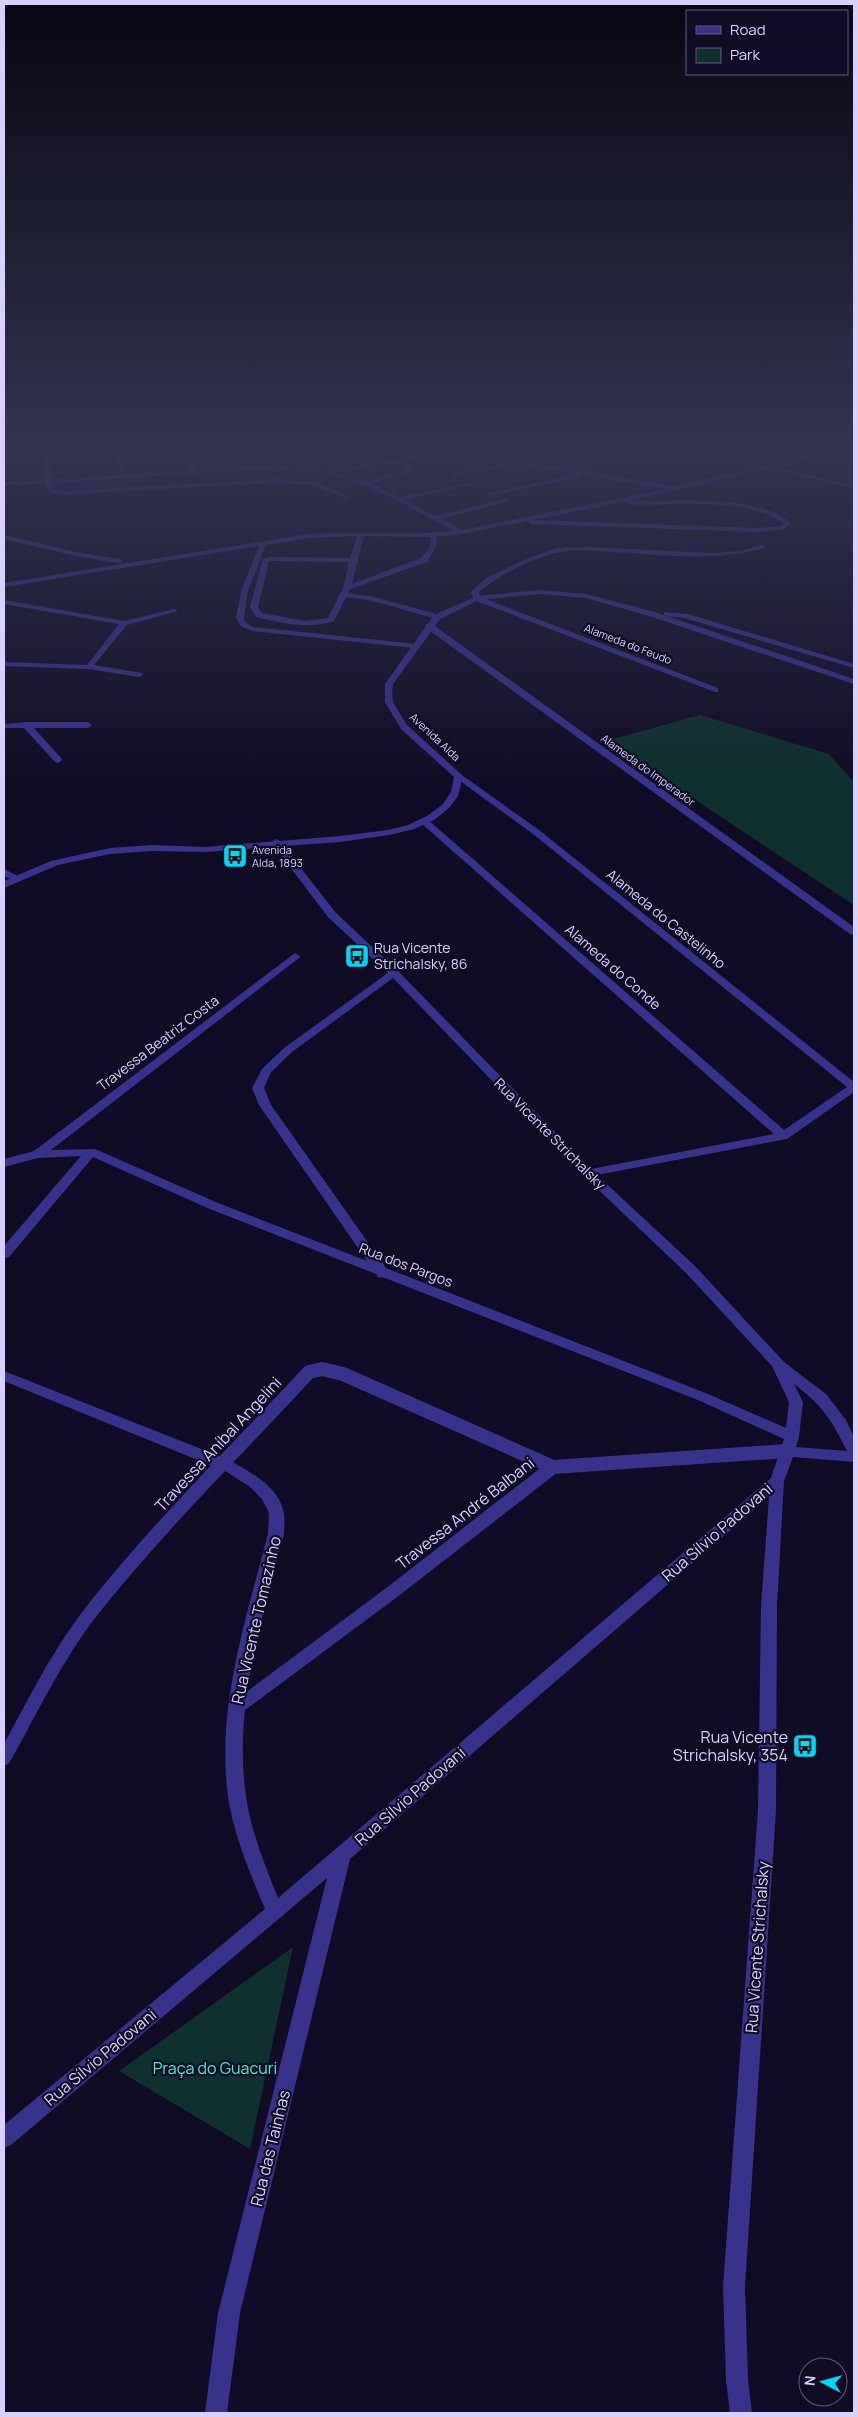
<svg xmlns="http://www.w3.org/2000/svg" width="858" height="2417" font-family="Manrope,sans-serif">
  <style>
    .green { fill: #0e3030 }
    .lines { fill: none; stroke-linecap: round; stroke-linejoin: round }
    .service { stroke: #39328a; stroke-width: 14 }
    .minor { fill: #39328a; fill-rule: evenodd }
    .tertiary { fill: #39328a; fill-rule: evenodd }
    .labels { text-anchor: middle; stroke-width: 4.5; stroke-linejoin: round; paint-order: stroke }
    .far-street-label { font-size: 11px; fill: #d8d0ff; stroke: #110c25 }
    .far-poi-label { font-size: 11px; fill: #d8d0ff; stroke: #110c25; text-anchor: start }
    .street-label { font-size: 14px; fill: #d8d0ff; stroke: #110c25 }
    .poi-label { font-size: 14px; fill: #d8d0ff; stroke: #110c25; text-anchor: start }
    .near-street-label { font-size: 16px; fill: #d8d0ff; stroke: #110c25 }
    .near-poi-label { font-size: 16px; fill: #d8d0ff; stroke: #110c25; text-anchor: end }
    .near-park-label { font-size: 16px; fill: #4feccc; stroke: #110c25 }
  </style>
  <rect width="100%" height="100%" fill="#110c25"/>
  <!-- green -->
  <path class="green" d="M700,715L829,754L854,782V905L606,741Z
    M293,1947L250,2149L119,2071Z"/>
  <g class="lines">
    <!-- service -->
    <path class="service" d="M235,1709L395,1590L553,1467L786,1451
      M4,1758C32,1708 58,1653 94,1608C160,1525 237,1450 309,1372L322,1369L343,1374L553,1467"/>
    <!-- minor -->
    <path class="minor" d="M42,447H48L51,479L122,475L112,447H118L128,474L190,471L181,447H187L197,470L260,466L250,447H256L266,466L303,468L299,457L300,450L336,447L305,452L309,468L329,471L331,468L404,460L443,449L514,447L443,453L408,463L414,469L412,472L371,483L399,497L470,483V485L404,500L435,516L505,499L508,501L441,519L463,530L665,489L580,475L578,478L490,496L488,495V493L577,474C527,466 502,464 452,477L449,475C455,471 463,470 470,469C533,455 604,475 667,485L670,487L816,454L854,448V452L776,467L854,485V489L769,469L615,504L533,520L759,528L781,526L784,523C740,496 679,506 630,505L627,503L630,501C673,502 759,493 791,523L785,529L759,532L531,524L528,521L462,534L437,537L435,549L427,562L350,589L348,593L374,597L440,615L441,617L437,619L373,601L346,597L334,621C308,630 282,623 256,617L250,607L263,559L270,557L350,558L357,536L309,538L266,545L248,591L244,618L245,622L253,627L417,644L418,646L414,648L251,631L241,626L236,618L241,591L259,546L4,587V583L309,534C357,531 406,536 454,531C411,509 366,480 317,472C279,466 237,472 198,474L195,476L192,474L51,483L53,489L57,491L279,479L316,482L348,496V498H344L315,486L279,483L56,495L48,491L45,483L4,486V482L44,480ZM403,464L407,470L365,481L331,472ZM364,536L431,537L429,549L421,558L352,584ZM271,561L349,562L343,588L328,618L305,621L262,613L258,607L269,562Z
      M4,535L76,552L119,559L123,561L119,563L76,556L4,539Z
      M762,545L764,546V548C715,562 664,555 613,552C595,551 574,548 556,553C529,559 500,575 479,592L480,597L718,688V692H715L474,600L471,592L486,578L531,557L557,548L587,547L711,553L740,551Z
      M4,600L124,621L174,609L178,611L127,625L94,665L142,673L143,675L139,677L89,669L4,666V662L87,665L119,624L4,604Z
      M426,624H432L854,927V935L850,934L426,628Z
      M26,722H88L92,725L88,728H34L61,758L62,760L58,763L55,762L24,728H4V724Z
      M459,773L539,830L854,1082V1092L787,1139L597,1175L696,1267L784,1362L826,1394L846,1420L854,1437V1462L793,1457L784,1481L777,1606L776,1810L745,2287L748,2380L752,2413H730L726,2380L723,2287L758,1810L761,1606L769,1497L350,1859L240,2313L227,2413H205L218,2313L327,1878L11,2145L4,2148V2125L265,1909C250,1873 234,1836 228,1797C216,1708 246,1619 268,1534L269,1513L262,1499L250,1487L227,1472L4,1381V1371L229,1460C250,1472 280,1487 284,1514C285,1521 284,1528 284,1534C262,1619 233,1707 246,1796C251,1832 265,1865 278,1898L771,1478L784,1439L698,1400L385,1278L378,1277L376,1274L210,1209L93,1157L9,1257L4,1258V1246L81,1156L38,1158L4,1167V1159L34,1151L295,953L300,956L299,958L51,1150L95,1149L218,1203L367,1261L259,1105L252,1088L262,1069L284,1048L388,973L328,917L271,842L276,839L279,840L336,913L398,971L591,1169L774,1134L421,823V819H427L784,1130L847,1087L533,834L456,778L455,776ZM393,978L584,1176L686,1273L772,1366L789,1402L786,1428L708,1394L386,1268L271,1105L264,1088L271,1072L292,1052ZM794,1384C823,1406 831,1419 847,1451L796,1447L799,1437L803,1402Z
      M4,869L18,876L20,878L15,881L4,876Z"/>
    <!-- tertiary -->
    <path class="tertiary" d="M541,590L586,594L655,612L854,679V684L649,616L586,598L541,594L479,600L440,619L393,684L392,692L393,702L407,725L463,776L458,796L449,808L434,820L414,829L389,835L340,842L205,852L152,851L110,854L58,865L4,888V881L51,861L110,848L152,845L205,847L340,836L388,830L408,825L427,816L443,804L451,792L454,777L401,729L385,702V684L434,615L477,596Z
      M664,612L688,614L854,664V668L684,618L664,616Z"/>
  </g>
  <!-- sky -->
  <linearGradient id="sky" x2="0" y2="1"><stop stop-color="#090714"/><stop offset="0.57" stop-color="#323451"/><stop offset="1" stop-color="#323451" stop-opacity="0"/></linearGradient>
  <rect width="858" height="786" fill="url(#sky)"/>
  <!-- icons -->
  <defs>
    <symbol id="bus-square" viewBox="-11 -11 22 22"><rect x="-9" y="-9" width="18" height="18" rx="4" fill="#00d7fb" stroke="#110c25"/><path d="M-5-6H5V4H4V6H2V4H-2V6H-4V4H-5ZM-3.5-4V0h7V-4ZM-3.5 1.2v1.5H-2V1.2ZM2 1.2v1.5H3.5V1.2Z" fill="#111"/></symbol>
  </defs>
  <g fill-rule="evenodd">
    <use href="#bus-square" x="221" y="842" width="28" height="28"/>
    <use href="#bus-square" x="343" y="942" width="28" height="28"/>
    <use href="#bus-square" x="791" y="1732" width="28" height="28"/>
  </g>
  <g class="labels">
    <!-- far-street labels -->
    <g class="far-street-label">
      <text transform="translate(628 644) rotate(21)" y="4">Alameda do Feudo</text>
      <text transform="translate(435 737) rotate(43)" y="4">Avenida Alda</text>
      <text transform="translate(648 770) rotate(36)" y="4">Alameda do Imperador</text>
    </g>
    <!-- far-poi labels -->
    <g class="far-poi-label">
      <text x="252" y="854">Avenida<tspan x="252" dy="13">Alda, 1893</tspan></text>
    </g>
    <!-- street labels -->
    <g class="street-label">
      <text transform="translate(666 919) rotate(39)" y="5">Alameda do Castelinho</text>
      <text transform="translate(613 967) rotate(41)" y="5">Alameda do Conde</text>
      <text transform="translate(158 1043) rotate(-37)" y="5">Travessa Beatriz Costa</text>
      <text transform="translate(550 1134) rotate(45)" y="5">Rua Vicente Strichalsky</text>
      <text transform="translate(406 1265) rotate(21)" y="5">Rua dos Pargos</text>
    </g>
    <!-- poi labels -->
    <g class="poi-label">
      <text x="374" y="953">Rua Vicente<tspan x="374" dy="16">Strichalsky, 86</tspan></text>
    </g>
    <!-- near-street labels -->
    <g class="near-street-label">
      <text transform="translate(218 1444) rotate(-47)" y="6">Travessa Aníbal Angelini</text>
      <text transform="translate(465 1513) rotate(-38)" y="6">Travessa André Balbani</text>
      <text transform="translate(717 1532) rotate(-41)" y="6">Rua Sílvio Padovani</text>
      <text transform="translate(256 1620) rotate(-77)" y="6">Rua Vicente Tomazinho</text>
      <text transform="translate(410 1796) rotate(-41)" y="6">Rua Sílvio Padovani</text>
      <text transform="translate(757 1947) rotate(-86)" y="6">Rua Vicente Strichalsky</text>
      <text transform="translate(100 2057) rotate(-40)" y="6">Rua Sílvio Padovani</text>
      <text transform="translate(270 2148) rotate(-76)" y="6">Rua das Tainhas</text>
    </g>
    <!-- near-poi labels -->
    <g class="near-poi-label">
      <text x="788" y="1743">Rua Vicente<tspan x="788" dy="18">Strichalsky, 354</tspan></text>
    </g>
    <!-- near-park labels -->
    <g class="near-park-label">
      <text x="215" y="2074">Praça do Guacuri</text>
    </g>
  </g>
  <!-- border -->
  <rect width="858" height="2417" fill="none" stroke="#d8d0ff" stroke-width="10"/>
  <!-- legend -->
  <rect x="686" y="10" width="162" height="65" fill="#110c25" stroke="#615a7c"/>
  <rect x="696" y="26" width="25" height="8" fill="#39328a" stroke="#615a7c"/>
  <text x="730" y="35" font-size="15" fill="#d8d0ff">Road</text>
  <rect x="696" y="48" width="25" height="15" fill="#0e3030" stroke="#615a7c"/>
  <text x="730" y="60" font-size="15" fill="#d8d0ff">Park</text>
  <!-- north arrow -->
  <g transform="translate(823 2382) rotate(276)"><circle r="24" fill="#110c25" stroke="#615a7c"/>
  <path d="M0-4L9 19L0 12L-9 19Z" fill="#00d7fb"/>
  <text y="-8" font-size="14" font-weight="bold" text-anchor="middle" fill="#d8d0ff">N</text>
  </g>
</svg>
